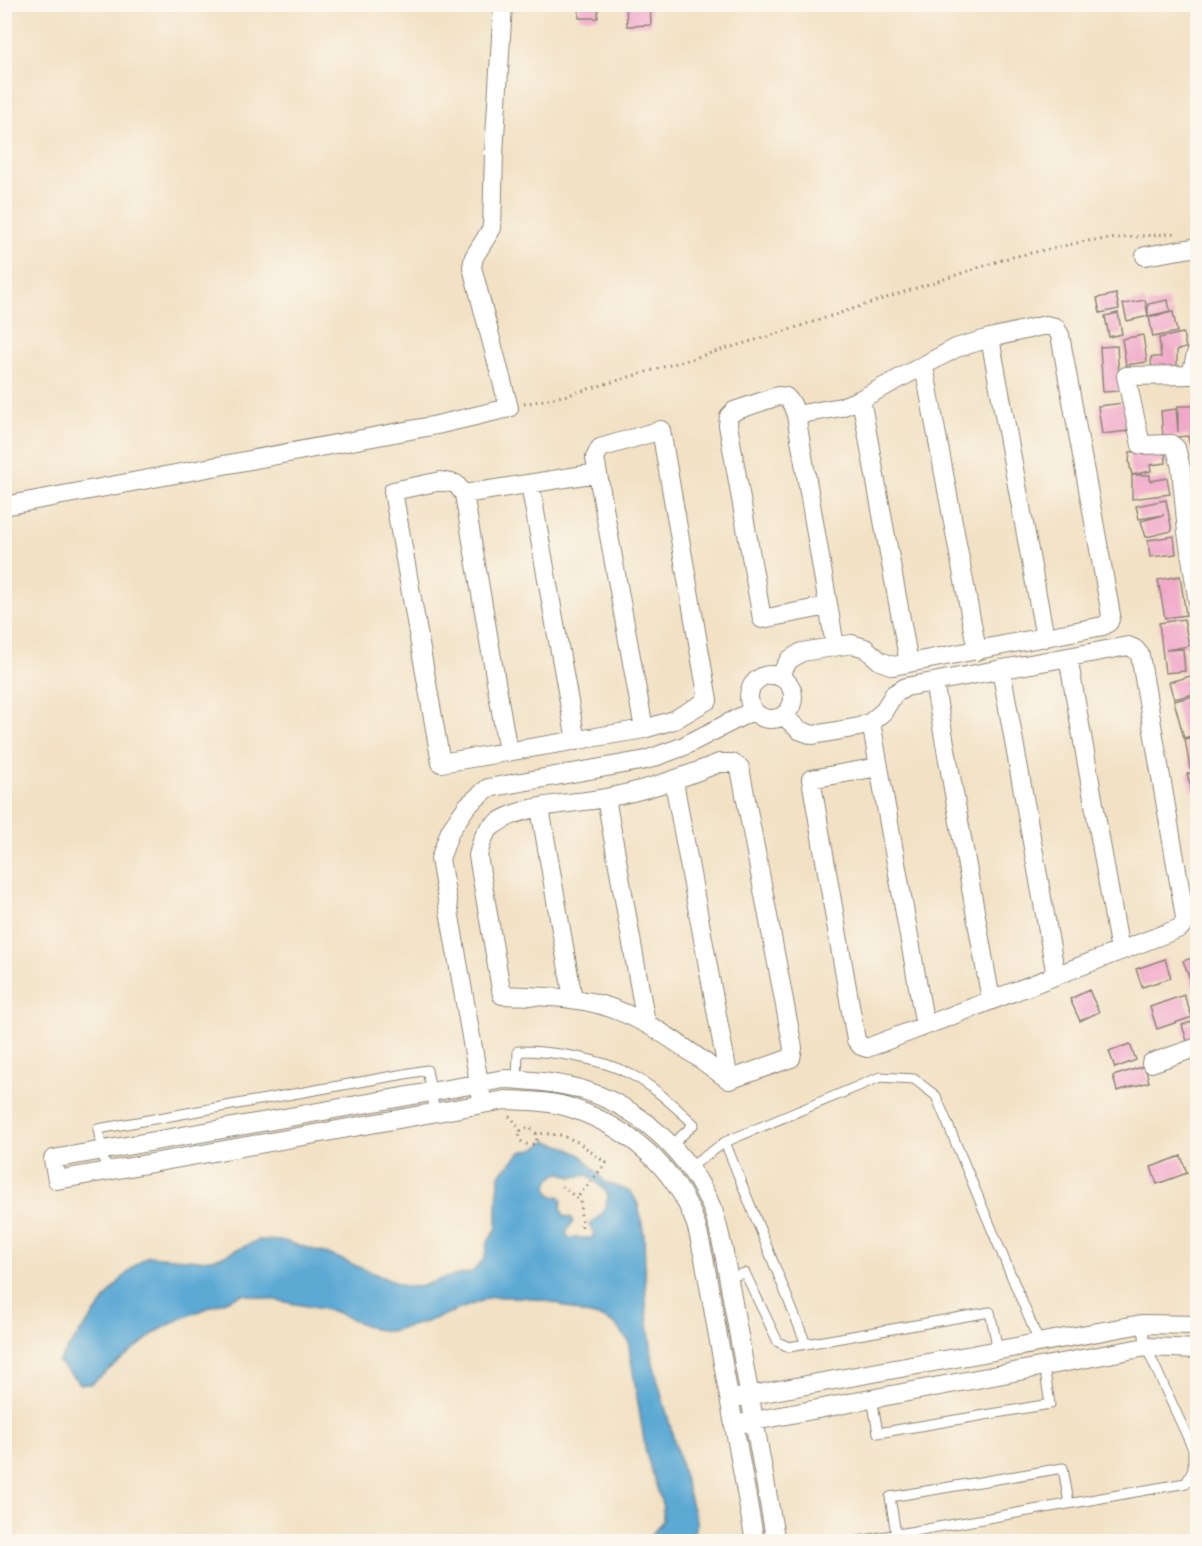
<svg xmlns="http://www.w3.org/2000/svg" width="1202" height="1546" font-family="Kalam,sans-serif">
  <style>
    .water { fill: #5ba9d4; stroke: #436a80; stroke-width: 1.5; fill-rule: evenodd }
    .building { fill: #f1a8c9 }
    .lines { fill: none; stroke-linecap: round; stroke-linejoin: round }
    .lane-casing { stroke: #8e8678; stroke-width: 11 }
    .street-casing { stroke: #8e8678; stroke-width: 20 }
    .path { stroke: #8e8678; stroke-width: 3; stroke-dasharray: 1.5 4.5; stroke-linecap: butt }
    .lane { stroke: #fff; stroke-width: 9 }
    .street { stroke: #fff; stroke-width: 18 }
  </style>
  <rect width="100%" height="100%" fill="#fbf7ec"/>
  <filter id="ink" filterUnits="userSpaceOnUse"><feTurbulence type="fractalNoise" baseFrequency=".0167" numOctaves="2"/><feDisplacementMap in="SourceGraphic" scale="12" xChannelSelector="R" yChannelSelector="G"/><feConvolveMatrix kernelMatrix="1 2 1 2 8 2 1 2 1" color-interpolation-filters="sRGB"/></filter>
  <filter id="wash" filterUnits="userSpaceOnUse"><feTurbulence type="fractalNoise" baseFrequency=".008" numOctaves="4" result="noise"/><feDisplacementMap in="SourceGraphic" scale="24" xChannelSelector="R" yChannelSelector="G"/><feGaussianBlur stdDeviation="1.35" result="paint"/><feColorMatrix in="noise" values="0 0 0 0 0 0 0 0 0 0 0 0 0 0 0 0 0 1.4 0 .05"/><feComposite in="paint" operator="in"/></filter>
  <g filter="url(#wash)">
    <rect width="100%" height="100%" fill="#f2e1c4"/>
    <!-- water -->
    <path class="water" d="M546,1141L566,1147L581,1155L605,1182L631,1192L638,1204L644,1234L646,1306L653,1363L697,1525L692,1535L661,1541H647L663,1520V1507L646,1453L628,1340L616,1325L603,1318L581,1313L557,1303L524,1297H491L426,1322L390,1331L374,1329L333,1311L243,1294L180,1319L156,1332L91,1384H81L58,1362L117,1284L135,1265L148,1256L201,1260L218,1258L259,1240L284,1241L331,1255L403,1286L419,1287L441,1279L472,1272L485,1258L487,1243L497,1228V1200L500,1174L521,1152L537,1148ZM558,1173L566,1174L571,1177L588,1175L607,1192L608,1198L603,1213L589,1225L593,1232V1238H569L566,1233L573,1221L572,1218L564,1216L561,1209L562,1199L559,1196L555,1197L550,1194L547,1187L549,1180Z"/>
    <g id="blocks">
      <!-- building -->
      <path class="building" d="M626,4H650L651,25L627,26Z
        M579,5L598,6V18H579Z
        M1116,294L1119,309L1100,313L1097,298Z
        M1145,300L1148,316V304L1168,300L1170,311L1127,321L1123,304Z
        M1173,312L1177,332L1153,337L1149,317Z
        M1118,313L1122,334L1109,337L1105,316Z
        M1183,333L1186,348L1177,350V372L1152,373L1151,357H1161L1159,338Z
        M1143,335L1147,362L1126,365L1122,339Z
        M1117,346L1120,391L1103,392L1100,347Z
        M1124,403L1128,431L1102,434L1098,406Z
        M1178,406H1198V445L1190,446L1188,436L1163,438L1161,411L1176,409L1178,432Z
        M1165,449L1166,463L1150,465L1151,471L1132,475L1129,462L1130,452Z
        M1132,475H1150V481L1167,478L1170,494L1132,499Z
        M1166,500L1172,531L1146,537L1141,521L1164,515L1139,519L1136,506Z
        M1174,536L1176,554L1150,557L1148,540Z
        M1180,576L1186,615L1165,618L1158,580Z
        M1184,619L1189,646L1166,650L1183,649L1185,671L1165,673L1159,623Z
        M1198,674V693L1174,699L1169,682Z
        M1198,695V734L1184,738L1174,701Z
        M1198,737V768L1190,769L1185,739Z
        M1198,771V789L1192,791L1187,774Z
        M1198,812V827H1197L1193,813Z
        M1198,956V985L1193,986L1183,961Z
        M1165,959L1171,978L1142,987L1136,969Z
        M1089,990L1099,1012L1080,1021L1070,999Z
        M1184,995L1192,1017L1157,1029L1150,1007Z
        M1198,1020V1038L1187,1041L1182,1025Z
        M1130,1044L1136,1060L1115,1068L1109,1051Z
        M1198,1052V1067L1195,1068L1190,1054Z
        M1145,1066L1149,1082L1117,1091L1113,1076Z
        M1181,1156L1187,1173L1157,1184L1151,1167Z"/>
    </g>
  </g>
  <g filter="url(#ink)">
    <use href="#blocks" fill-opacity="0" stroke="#8e8678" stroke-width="1.5"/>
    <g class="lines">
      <defs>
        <path id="lane" d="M517,1080L518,1051C553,1051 600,1058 632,1075C655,1087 675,1107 694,1124L672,1145
          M725,1142L806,1344
          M689,1168L725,1142L880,1077L914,1079L936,1096L1039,1342
          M106,1171L98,1129L427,1070L435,1113
          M729,1277L745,1273L778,1342L789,1347L990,1312L998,1350
          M872,1398L878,1433L1050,1404L1044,1366
          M896,1534L890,1497L1063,1468L1069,1503
          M853,1542L1186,1483L1193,1470V1449L1146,1347L1142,1324"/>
        <path id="street" d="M1145,256L1198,247
          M990,338L1045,638
          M1198,354H1196L1191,375L1126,376L1141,445L1171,444L1176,448L1181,468L1187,532L1198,603
          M924,366L977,651
          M861,399L909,663
          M796,415L835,646
          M597,473L464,494L456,484L441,481L393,491L441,763L644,729L674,720L708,700L661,430L600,448L595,458L644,729
          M530,484L576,741
          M464,494L508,752
          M4,506L437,425L509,408L472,267L474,257L492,228L494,153L503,4
          M1068,657L1120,951
          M1001,669L1056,976
          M749 697a22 22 0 1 1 44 0a22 22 0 1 1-44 0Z
          M780,676L789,660L802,652L852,644L865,648L880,661L893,666L1103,626L1109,622L1111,615L1060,335L1055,327L1046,325L990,338L956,348L861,399L841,407L796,415L792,404L786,397L778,396L734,411L729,416L728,425L762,619L828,606
          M934,682L991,1000
          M784,716L799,730L813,735L859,727L871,722L883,712L894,694L906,687L1128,646L1135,649L1140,655L1185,917L1184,923L1180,928L867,1048L861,1046L856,1040L811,779L879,767
          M871,722L925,1026
          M719,763H732L740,768L793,1048L791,1058L729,1080C681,1045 632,1005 571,999C548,996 525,996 502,995L478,856C481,844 483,832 494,825C524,803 569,805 605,798C645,791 682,778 719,763Z
          M674,782L729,1080
          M606,798L646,1023
          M540,808L573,999
          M1151,1063L1198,1047
          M481,1094L440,859L450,831L467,806L488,788L646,760L682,747L752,711
          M741,1397L1142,1324L1198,1325
          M744,1423L1146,1347L1198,1349
          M755,1542L704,1258C701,1246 699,1233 695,1222C675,1167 628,1128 574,1109C552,1101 528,1101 505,1100L57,1180L53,1159L504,1079C528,1080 552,1082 576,1088C638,1104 691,1154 714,1213C718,1226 721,1240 724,1253L776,1542"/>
      </defs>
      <!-- lane casing -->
      <use href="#lane" class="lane-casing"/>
      <!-- street casing -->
      <use href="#street" class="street-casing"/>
      <!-- path -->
      <path class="path" d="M524,404L568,395L779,333L1008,258L1086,241L1178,233
        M509,1116L512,1118L520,1131
        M536,1133L537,1139L533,1144C523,1146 518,1141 520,1131L529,1127L536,1133L560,1135L578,1142L606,1163L577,1198
        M562,1186L580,1201L582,1230"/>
      <!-- lane -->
      <use href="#lane" class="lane"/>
      <!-- street -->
      <use href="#street" class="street"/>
    </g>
  </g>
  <!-- margin -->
  <rect width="1202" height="1546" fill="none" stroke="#fbf7ec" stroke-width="24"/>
</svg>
